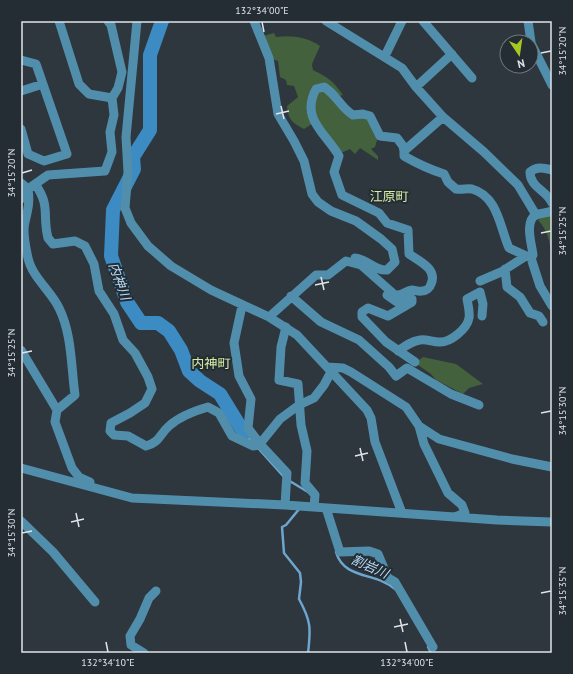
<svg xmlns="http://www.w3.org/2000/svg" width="573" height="674" font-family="'PT Sans','Noto Sans JP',sans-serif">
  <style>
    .green { fill: #42613c }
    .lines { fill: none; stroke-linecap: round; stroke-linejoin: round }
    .stream { stroke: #6da6ce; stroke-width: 2.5 }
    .river { stroke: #3c8bc2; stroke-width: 14 }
    .minor { stroke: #518eac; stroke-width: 9 }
    .ticks { fill: none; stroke: #dfe4ea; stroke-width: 1.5 }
    .labels { text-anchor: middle; stroke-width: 4; stroke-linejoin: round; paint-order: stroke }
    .neighbourhood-label { font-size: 13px; fill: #d8efa3; stroke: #242c34 }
    .water-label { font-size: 13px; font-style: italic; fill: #b8ddfb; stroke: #242c34 }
    .neatline { fill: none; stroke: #dfe4ea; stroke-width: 1.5 }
    .ticks-label { font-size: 10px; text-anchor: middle; fill: #dfe4ea }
  </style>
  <rect width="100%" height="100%" fill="#2e363e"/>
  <!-- green -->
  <path class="green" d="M274,33L276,37C291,35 307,37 320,46L312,64L313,70C329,78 333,81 343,95L339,96L340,106L367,117L378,137L375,147L371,149L378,156V160L360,148L355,154L350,149L341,153L312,124L304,129C292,123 288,119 287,106L298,97L294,86L287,85L286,80L280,77L278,61L272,59L263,36Z
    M552,213V264C550,246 551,235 538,220Z
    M423,357L456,364L483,384L469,388L463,394L436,380L431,374L415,363Z"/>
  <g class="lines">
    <!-- stream -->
    <path class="stream" d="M244,433L252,442
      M258,448L284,477
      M288,480L308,492
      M300,508L286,525L282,527L284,553L300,573L301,582L299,599C311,621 311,628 308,653
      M336,552C344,580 376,572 395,589
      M428,647L431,653"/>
    <!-- river -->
    <path class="river" d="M162,21L150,55V130L133,157L134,169L113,210L111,256L127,302L141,323H158L169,331L181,350L189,371L200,381L220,394L244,433"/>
    <!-- minor -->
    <path class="minor" d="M59,21L79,84L89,94L112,98
      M137,21L126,137L128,172L125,208L131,223L148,246L171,266L211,290L269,317L297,335L367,410L371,418L375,442L402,513
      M254,21L269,58L278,114L294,141L304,161L312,194L318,202L331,211L356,221L381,239L392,249L395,262L387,270C375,271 367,259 355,258
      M326,21L402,68L416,87L443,117L484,152L518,185L536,215
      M423,21L472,78
      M528,21L531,42
      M531,43L552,85
      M385,56L402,21
      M21,60L36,64L67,154L44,161L28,154L21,129
      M416,87L452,54
      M21,91L43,84
      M404,151V156C418,164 428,169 444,174L448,182L456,189C462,190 467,188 472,189C498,196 500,228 509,248L531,258L533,255C532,245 524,221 536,215C541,213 547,213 552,211
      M552,170C544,168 537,166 530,172C530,188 547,190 552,203
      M21,183L28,189C30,202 28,209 25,222C22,232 26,249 28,258C32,277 51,291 59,308C72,334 71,366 75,395L57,410L55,422L72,468L79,477L90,482
      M35,184C51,206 42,215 48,238L53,244L75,241L85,246L94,264L99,291L114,314L123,340L135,353L148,377L152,389L145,403L130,413L111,423L110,431L114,435L128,436L146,446C160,442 159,435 169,426C180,416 194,411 208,407L219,413L232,436L253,446L259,445L280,419L299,405L314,398L324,385L331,372
      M21,199L28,189L48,175L105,171L112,152L110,132L114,115L112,98L118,88L122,72L111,25L108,21
      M531,258L540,286L552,306
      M505,269L507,287L520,297L530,313L539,316L543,322
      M480,281L501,272L526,256
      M387,295L397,302L412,299V302L388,316L368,308L362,312V317L386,342L415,362
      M291,296L321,322L359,340L389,367L396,376L407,368L451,394L479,405
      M242,306L234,343L239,376L251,399L248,428L260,444L287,473L285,505
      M269,317L316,275H328L346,261L361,265L395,295C402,296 405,291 412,290C415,290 419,292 422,291C426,291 430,288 431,284C438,269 419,261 409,254L408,230L387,223L379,213L342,195L334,172L339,156C326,133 300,119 316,89L324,87C336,94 341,108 353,115L363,114L370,116L380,136L397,138L403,146L404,151L443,117
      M286,327L281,347L279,380L298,384L301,425L307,451L305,483L315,495L314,507
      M21,350L57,410
      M398,351C405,346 412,341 420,340C426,339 433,342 439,342C450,343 467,329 469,318C470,312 468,305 467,299L480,292L483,304L482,316
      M327,367L343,368L351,372L406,407L419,426L424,444L448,493L462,505L465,513L455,517
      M419,426L439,439L512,459L552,467
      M21,468L132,498L285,505L497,520L552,522
      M326,508L340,552L369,551L378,554L388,578L395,582L433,647
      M21,521L53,552L95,602
      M144,653L131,645L130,636L140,619L149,598L156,591"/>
  </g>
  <!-- ticks -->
  <path class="ticks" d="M262,22L264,32M541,53L551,51M281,106L284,119M276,114L289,111M22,173L32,170M541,233L551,231M321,277L324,290M315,285L329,282M22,353L32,351M541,413L551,411M360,448L363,461M355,456L368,453M76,513L79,527M71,522L84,519M22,533L32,531M541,593L551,591M400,619L403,632M394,627L408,624M106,642L108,652M405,642L407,652"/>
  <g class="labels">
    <!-- neighbourhood labels -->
    <g class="neighbourhood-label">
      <text x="389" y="201">江原町</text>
      <text x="211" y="368">内神町</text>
    </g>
    <!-- water labels -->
    <g class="water-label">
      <text transform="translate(120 281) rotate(70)" y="5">内神川</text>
      <text transform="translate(370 566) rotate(24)" y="5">割岩川</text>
    </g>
  </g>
  <!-- border -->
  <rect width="573" height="674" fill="none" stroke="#242c34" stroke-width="44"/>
  <!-- north arrow -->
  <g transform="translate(519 54) rotate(167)"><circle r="19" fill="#242c34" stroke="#6f767d"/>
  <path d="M0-3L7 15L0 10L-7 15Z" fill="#a5c823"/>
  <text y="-6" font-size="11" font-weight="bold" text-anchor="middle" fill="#dfe4ea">N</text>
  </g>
  <rect x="22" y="22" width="529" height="630" class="neatline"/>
  <g class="ticks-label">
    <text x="262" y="14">132°34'00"E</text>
    <text transform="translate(562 51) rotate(-90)" y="4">34°15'20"N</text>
    <text transform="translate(11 173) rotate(-90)" y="4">34°15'20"N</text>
    <text transform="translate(562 231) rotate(-90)" y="4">34°15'25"N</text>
    <text transform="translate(11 353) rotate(-90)" y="4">34°15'25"N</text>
    <text transform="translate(562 411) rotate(-90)" y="4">34°15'30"N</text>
    <text transform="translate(11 533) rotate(-90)" y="4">34°15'30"N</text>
    <text transform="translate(562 591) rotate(-90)" y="4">34°15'35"N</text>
    <text x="108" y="666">132°34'10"E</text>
    <text x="407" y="666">132°34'00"E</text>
  </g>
</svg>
